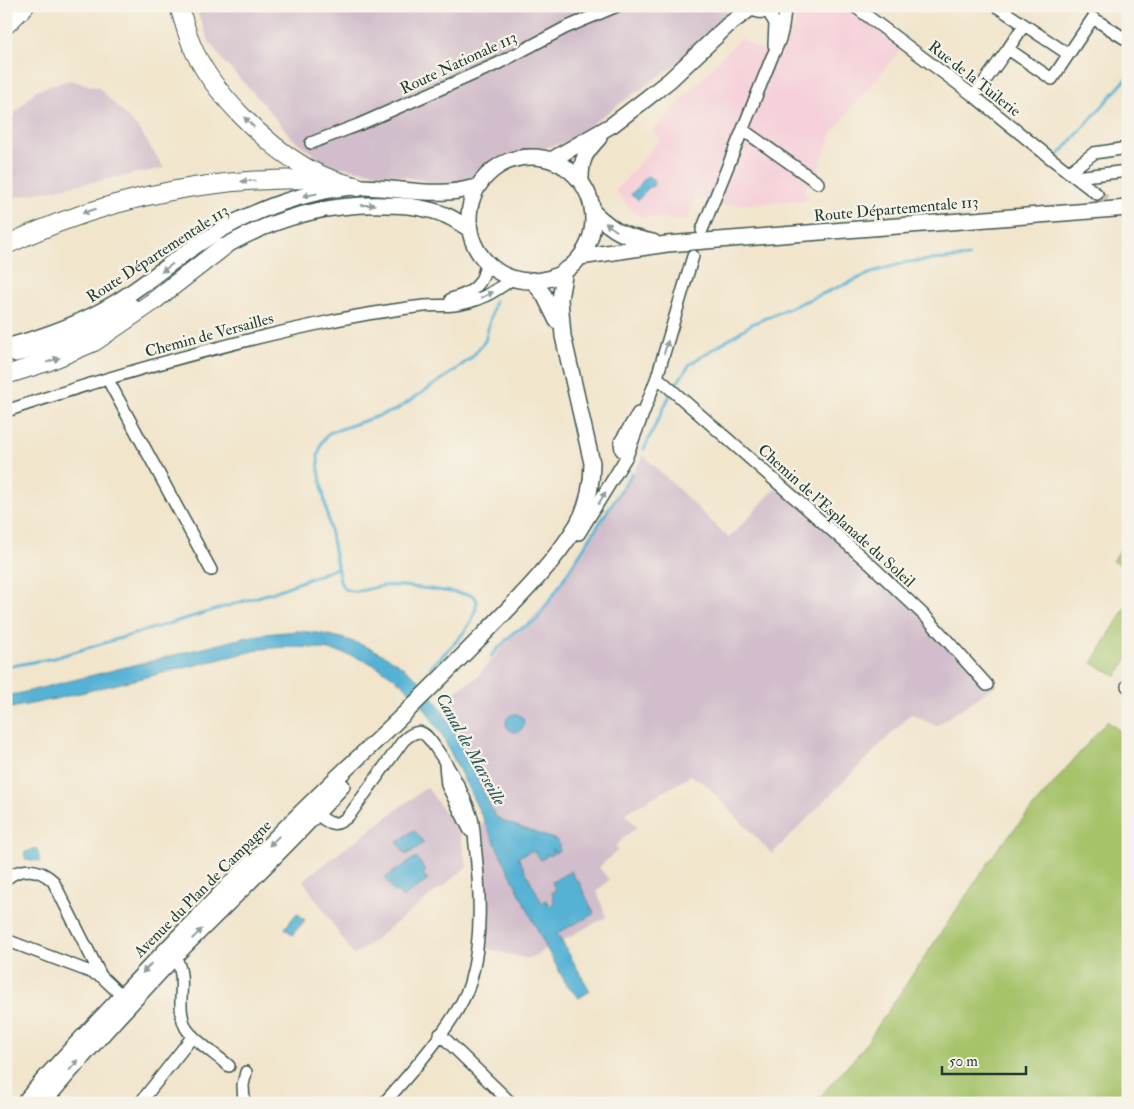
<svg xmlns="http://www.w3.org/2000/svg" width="1134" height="1109" font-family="'IM FELL Double Pica',serif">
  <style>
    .built { fill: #f5cfd9 }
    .industrial { fill: #d1bdcb }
    .green { fill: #a6c36a; stroke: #62804f }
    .water { fill: #57b2d5; stroke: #3b7884 }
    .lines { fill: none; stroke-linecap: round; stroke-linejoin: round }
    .stream { stroke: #57b2d5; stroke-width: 3 }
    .minor-tunnel { stroke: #c7c3ae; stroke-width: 11; stroke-dasharray: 11 5.5; stroke-linecap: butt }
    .minor-casing { stroke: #3e564b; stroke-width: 14 }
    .major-casing { stroke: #3e564b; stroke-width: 18 }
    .highway-casing { stroke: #3e564b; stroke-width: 20 }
    .minor { stroke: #fff; stroke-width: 11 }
    .major { stroke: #fff; stroke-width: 15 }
    .highway { stroke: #fff; stroke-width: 18 }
    .oneway { fill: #8f9e9a }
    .labels { text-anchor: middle; stroke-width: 4.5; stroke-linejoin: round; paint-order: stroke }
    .street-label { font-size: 16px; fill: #1f3d34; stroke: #f7f3e8 }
    .water-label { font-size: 18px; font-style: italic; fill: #2d5a5c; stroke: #f7f3e8 }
  </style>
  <rect width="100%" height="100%" fill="#f7f3e8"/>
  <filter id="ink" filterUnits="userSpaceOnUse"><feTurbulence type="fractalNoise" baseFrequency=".02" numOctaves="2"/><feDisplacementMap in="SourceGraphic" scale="10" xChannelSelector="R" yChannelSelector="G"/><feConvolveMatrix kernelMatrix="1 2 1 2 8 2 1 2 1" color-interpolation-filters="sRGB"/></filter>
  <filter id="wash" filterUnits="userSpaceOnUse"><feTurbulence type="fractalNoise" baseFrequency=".0096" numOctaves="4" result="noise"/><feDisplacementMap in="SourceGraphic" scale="20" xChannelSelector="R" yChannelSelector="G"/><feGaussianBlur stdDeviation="1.12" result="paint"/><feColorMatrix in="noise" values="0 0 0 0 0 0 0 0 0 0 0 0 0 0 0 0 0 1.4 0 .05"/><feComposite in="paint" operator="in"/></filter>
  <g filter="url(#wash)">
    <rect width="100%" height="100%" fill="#f1e5cc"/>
    <!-- built -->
    <path class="built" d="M798,6H845L902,48L833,131L817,172L804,191L811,199L721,206L696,196L688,221L637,215L624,202L616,190L661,138L652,131L740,38L756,47L780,58L796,18Z"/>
    <!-- industrial -->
    <path class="industrial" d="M195,6H731L719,22L681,61L566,142L545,148L505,155L475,177L462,184L450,186L411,178L328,165L293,139L259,99L223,61L209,41Z
      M70,80L99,88L138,128L164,168L6,199V123L36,90Z
      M644,456L729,538L776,488L848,548L998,684L936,726L911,714L772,854L706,785L690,775L686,779L625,813L637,827L615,846L618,850L599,867L609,880L597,891L606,917L528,959L485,948L487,898L485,868L481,849V824L495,816L448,721L457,716L450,706L453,693L476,678L513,635L523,629L564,581Z
      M427,787L460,835L467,867L354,956L303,880Z"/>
    <!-- green -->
    <path class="green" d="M1128,538V569L1113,561Z
      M1128,603V658L1116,676L1092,663Z
      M1107,721L1128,737V1103H814L861,1051L999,847Z"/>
    <!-- water -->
    <path class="water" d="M647,176L654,180L653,181L655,183L652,187L650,186L638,200L631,195Z
      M297,631C344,633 399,654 429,692C456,726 475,776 495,816L505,822L556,840L560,845L558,846L560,850L555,853L552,849L553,854L548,856L545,853L546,857L541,860L537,854L531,851L518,857L542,903L546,900L550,906L554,902L552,892L556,890L552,882L571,871L576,881L578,880L594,914L557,933L590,991L579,998L568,987L547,949L443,737C435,725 428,712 419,701C378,653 322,642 262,649L51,700L6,709V695L17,694L247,637L265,634Z
      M506 723a9 9 0 1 1 18 0a9 9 0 1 1-18 0Z
      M414,830L424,843L406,855L397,842Z
      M35,848L37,849L40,861L26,860L24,853Z
      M416,857L426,871L423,873L428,880L402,898L397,891L394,892L385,878Z
      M297,913L305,920L292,935L285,928Z"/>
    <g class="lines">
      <!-- stream -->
      <path class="stream" d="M1057,157L1128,77
        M675,386L690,364L752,324L876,271L907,262L969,257
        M644,449L670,395
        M491,656L514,632L537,620L632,473
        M6,667L54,658L274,592L337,568
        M430,668C448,649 476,628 477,600L472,595C446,592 409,584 383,586C373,587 355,595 345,589C340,586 339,577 338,571L319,471L318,456L322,442L329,433L396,410L453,372L472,357L485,341L495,300
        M1115,1103L1128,1089"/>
    </g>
  </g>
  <g filter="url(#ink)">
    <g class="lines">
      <!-- minor-tunnel -->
      <path class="minor-tunnel" d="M1097,194L1128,217"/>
      <defs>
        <path id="minor" d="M854,6L974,96L1049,157L1097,194
          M996,6L1068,54
          M767,10L775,23L774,45
          M1008,49L1024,25
          M974,96L1008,49L1052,79L1093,18L1127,40
          M743,130L818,183
          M311,143L358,125L497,64L565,28L617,6
          M1069,172L1094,153L1128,148
          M1075,177L1128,171
          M702,230L772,57C782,38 784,27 785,6
          M451,299C472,293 484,286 486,261
          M657,377L870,564L928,619L987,685
          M108,380L211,570
          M6,411C111,376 218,345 327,322C358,315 392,310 424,306C434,305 444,306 454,305C478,302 493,293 512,279
          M627,456L621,450L620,442L638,413
          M579,534L627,456L657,377L693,256
          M1127,686H1128
          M445,765L447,785L470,831
          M312,809C326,823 336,831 351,813L403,741C419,726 425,732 435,747C450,768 464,793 472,818C474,826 474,835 475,844C480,889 483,939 470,983C459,1019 410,1074 384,1103
          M6,879C21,866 39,868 53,881L101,976L122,996
          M6,940L101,976
          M175,957C189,979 174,1005 186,1028C192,1039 219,1057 229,1066
          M440,1034L511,1103
          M140,1103L193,1036
          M244,1103L243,1085L246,1072"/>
        <path id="major" d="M749,6C758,12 770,12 779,6
          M469 219a62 62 0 1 1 124 0a62 62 0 1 1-124 0Z
          M553,159L612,125L642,102L670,80L728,25L751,8
          M581,179C581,159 585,153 599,138
          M593,212C616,233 623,236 653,242
          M212,254C265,221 323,203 385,205C406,205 426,207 445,215C453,218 461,224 468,228
          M580,257L667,244L1128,208
          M532,280L544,295L557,321
          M6,347C44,337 81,324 115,303C148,283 177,256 211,236C230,224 251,214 272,206C296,197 334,187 360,187C389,187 418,194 447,192C457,192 467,189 477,187
          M16,354C59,345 94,330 132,306
          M24,1103C54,1065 88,1032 121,997C195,919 269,842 347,768C394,725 439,680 484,634C517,600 552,566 577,525C588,506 592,485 592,463L563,336L560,299L565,270
          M43,1103C85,1052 130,1004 175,956C231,899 289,845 342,786"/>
        <path id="highway" d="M179,6C183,19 187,34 192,46C211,91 264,143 305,167C322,177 340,182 358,187
          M6,25L25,6
          M6,245C76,212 149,191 225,183C260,179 296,179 332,179
          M6,375L47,362L94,342L151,303L222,248"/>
      </defs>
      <!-- minor casing -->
      <use href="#minor" class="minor-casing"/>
      <!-- major casing -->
      <use href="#major" class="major-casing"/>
      <!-- highway casing -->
      <use href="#highway" class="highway-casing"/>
      <!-- minor -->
      <use href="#minor" class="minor"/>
      <!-- major -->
      <use href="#major" class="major"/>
      <!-- highway -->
      <use href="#highway" class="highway"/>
    </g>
    <!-- one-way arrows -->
    <defs><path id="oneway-solid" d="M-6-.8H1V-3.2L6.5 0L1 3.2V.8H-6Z" transform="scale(1.25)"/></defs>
    <g class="oneway">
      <use href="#oneway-solid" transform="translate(249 122) rotate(-136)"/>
      <use href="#oneway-solid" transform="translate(248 181) rotate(177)"/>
      <use href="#oneway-solid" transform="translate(310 195) rotate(169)"/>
      <use href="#oneway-solid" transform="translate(368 205) rotate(-1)"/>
      <use href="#oneway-solid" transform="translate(89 211) rotate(162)"/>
      <use href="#oneway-solid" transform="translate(611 227) rotate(-145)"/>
      <use href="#oneway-solid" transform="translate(167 268) rotate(144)"/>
      <use href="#oneway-solid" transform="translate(487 295) rotate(-26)"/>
      <use href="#oneway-solid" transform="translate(666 347) rotate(-73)"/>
      <use href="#oneway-solid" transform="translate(53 360) rotate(-20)"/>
      <use href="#oneway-solid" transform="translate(602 498) rotate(-59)"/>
      <use href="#oneway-solid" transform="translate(274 841) rotate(135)"/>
      <use href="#oneway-solid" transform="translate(197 934) rotate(-45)"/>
      <use href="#oneway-solid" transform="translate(147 968) rotate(133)"/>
      <use href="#oneway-solid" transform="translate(74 1065) rotate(-49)"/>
    </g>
  </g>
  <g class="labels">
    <!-- street labels -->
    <g class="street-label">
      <text transform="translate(458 62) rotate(-25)" y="6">Route Nationale 113</text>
      <text transform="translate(975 78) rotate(38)" y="6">Rue de la Tuilerie</text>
      <text transform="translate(896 208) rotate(-5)" y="6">Route Départementale 113</text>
      <text transform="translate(157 253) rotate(-33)" y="6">Route Départementale 113</text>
      <text transform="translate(209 334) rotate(-15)" y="6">Chemin de Versailles</text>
      <text transform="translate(837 515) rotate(42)" y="6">Chemin de l'Esplanade du Soleil</text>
      <text transform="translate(202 888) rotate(-45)" y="6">Avenue du Plan de Campagne</text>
    </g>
    <!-- water labels -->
    <g class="water-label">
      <text transform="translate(471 749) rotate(61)" y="6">Canal de Marseille</text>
    </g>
  </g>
  <!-- margin -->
  <rect width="1134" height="1109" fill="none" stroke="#f7f3e8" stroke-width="25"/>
  <!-- scale -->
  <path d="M942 1066v8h84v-8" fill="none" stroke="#1f3d34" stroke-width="2.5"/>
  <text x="949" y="1066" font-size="15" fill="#1f3d34" stroke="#f7f3e8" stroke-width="4" paint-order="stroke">50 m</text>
</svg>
